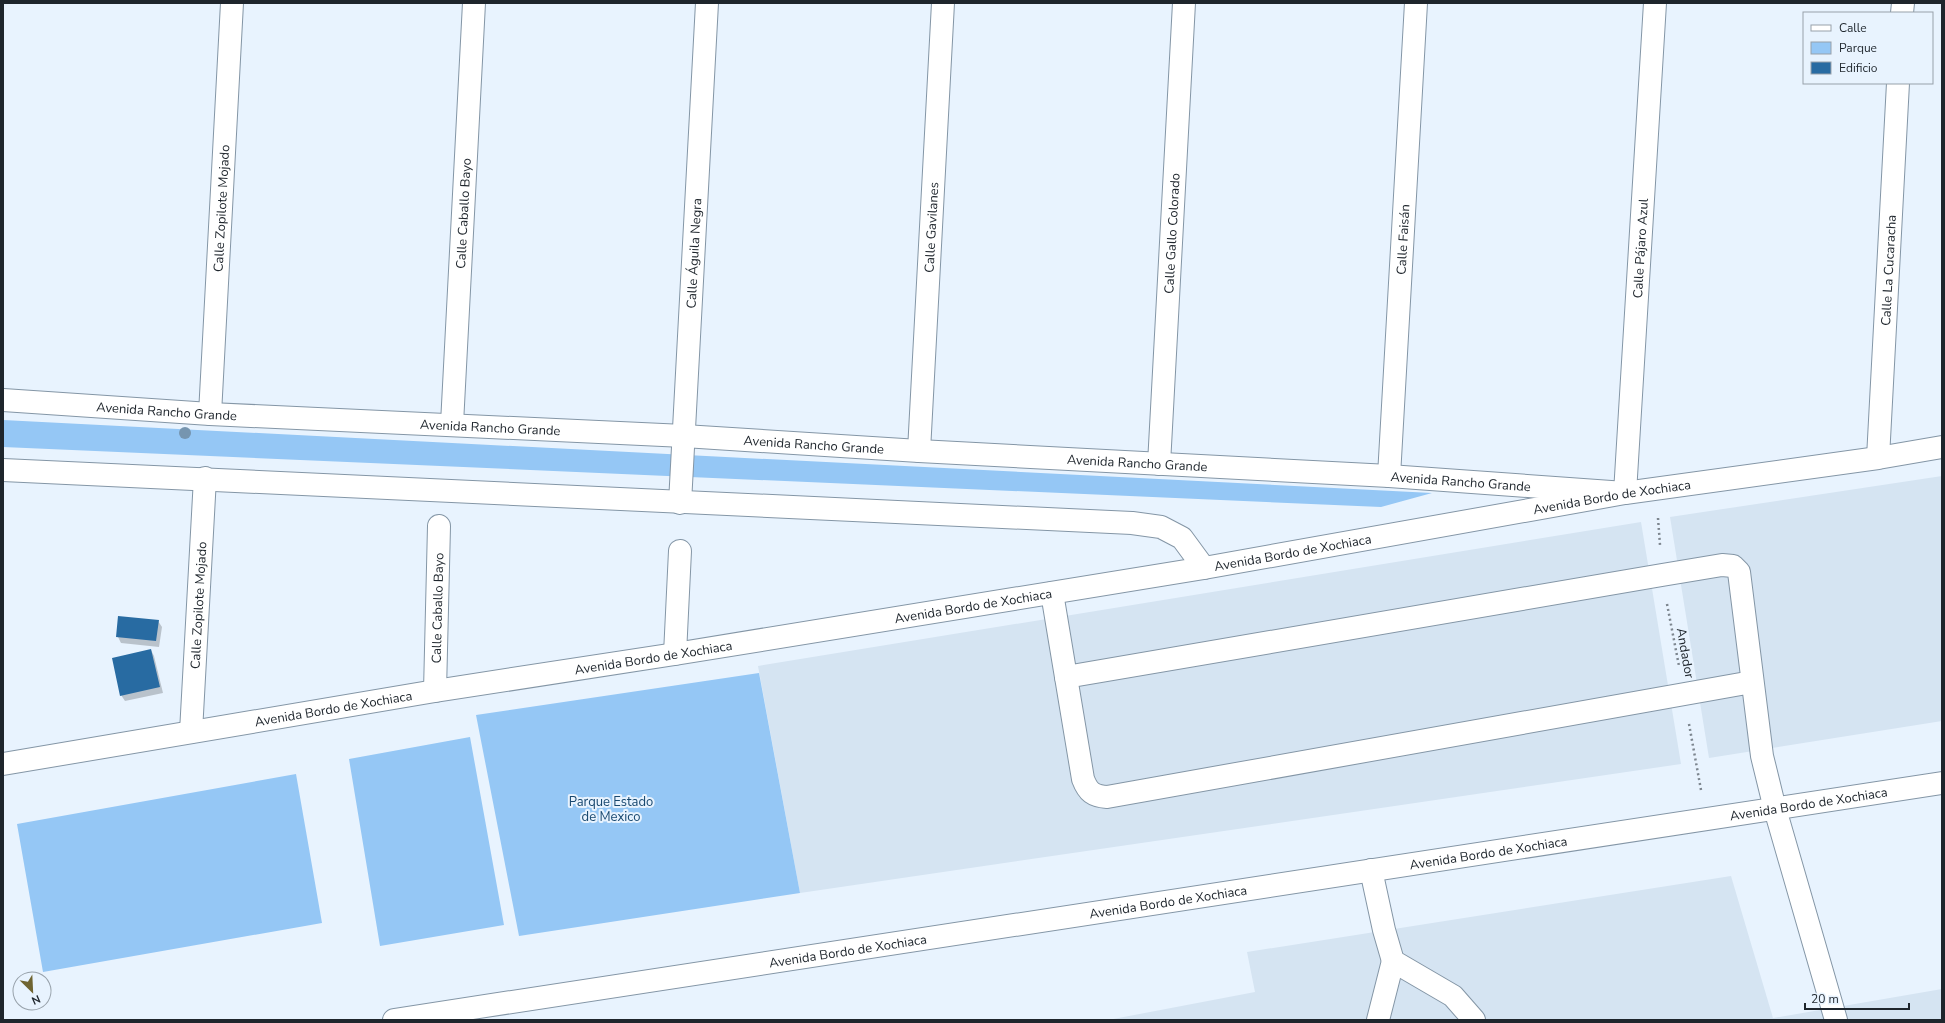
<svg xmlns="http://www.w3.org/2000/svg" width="1945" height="1023" font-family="'Nunito Sans',sans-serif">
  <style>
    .built { fill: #d5e4f2 }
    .green { fill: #95c7f5 }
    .shadow { fill: #0003 }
    .building { fill: #286ba2 }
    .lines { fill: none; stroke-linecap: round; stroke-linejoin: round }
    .minor-casing { stroke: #8496a6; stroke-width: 24 }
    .major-casing { stroke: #8496a6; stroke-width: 24 }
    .path { stroke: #7d868f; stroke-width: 2.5; stroke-dasharray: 2 3; stroke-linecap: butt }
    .minor { stroke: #fff; stroke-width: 22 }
    .major { stroke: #fff; stroke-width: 22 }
    .tree { fill: #7695af }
    .labels { text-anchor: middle; stroke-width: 4; stroke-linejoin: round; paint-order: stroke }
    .street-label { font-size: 13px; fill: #1e252c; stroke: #e8f3fe }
    .park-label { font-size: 13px; fill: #18486f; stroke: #e8f3fe }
  </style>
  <rect width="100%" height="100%" fill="#e8f3fe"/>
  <!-- built -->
  <path class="built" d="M1942,476V721L1709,758L1670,517Z
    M1641,522L1681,764L800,893L758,666Z
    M1731,876L1773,1018L1942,989V1020H1108L1255,992L1247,952Z"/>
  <!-- green -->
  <path class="green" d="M3,420L1432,493L1381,507L3,447Z
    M759,673L800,893L519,936L476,715Z
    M470,737L504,925L380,946L349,759Z
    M296,774L322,923L43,972L17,824Z"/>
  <!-- shadow -->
  <path class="shadow" d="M158,621L162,627L159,647L121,643L118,637Z
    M151,650L154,656L163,693L125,701L121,695Z"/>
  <!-- building -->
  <path class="building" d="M118,616L159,620L156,641L116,637Z
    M151,649L160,687L120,696L112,658Z"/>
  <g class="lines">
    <defs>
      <g id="minor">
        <path d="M1902,13L1903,3"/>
        <path id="s1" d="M3,400L210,414L684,436L919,451L1389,476L1625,493L1655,3"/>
        <path id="s2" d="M210,414L232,3"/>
        <path id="s3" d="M452,424L474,3"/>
        <path id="s4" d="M919,451L943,3"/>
        <path id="s5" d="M1878,458L1898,83"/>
        <path id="s6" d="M1159,464L1184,3"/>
        <path d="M3,470L1132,523L1161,527L1182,538L1204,568"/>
        <path id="s7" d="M1389,476L1416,3"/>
        <path id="s8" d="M680,503L707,3"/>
        <path d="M1052,593L1066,677"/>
        <path d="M675,654L680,551"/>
        <path d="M1752,682L1107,797C1093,796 1088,792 1083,779L1066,677L1662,575L1722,565L1733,566L1739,572L1762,756L1775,809L1836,1020"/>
        <path id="s9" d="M435,691L439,526"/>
        <path id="s10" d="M191,732L205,478"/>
        <path d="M1371,870L1384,930L1393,961L1453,996L1474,1020"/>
        <path d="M1378,1020L1393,961"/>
      </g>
      <g id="major">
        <path id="s11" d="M3,764L435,691L675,654L1204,568L1625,493L1878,458L1942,447"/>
        <path id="s12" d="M394,1020L1942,783"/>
      </g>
    </defs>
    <!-- minor casing -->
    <use href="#minor" class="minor-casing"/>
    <!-- major casing -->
    <use href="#major" class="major-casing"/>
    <!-- path -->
    <path class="path" d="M1658,518L1660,545
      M1667,604L1679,666
      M1689,724L1701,790"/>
    <!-- minor -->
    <use href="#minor" class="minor"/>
    <!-- major -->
    <use href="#major" class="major"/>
  </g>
  <!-- trees -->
  <circle class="tree" cx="185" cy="433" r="6"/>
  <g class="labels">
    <!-- street labels -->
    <g class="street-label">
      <text dy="5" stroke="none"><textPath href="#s2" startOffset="206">Calle Zopilote Mojado</textPath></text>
      <text dy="5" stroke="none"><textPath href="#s3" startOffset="211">Calle Caballo Bayo</textPath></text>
      <text dy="5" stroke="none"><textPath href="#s4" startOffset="224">Calle Gavilanes</textPath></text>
      <text dy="5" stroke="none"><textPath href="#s6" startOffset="231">Calle Gallo Colorado</textPath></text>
      <text dy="5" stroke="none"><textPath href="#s7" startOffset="237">Calle Faisán</textPath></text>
      <text dy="5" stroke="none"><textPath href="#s1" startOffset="1870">Calle Pájaro Azul</textPath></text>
      <text dy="5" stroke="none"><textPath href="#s8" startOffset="250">Calle Águila Negra</textPath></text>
      <text dy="5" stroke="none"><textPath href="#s5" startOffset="188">Calle La Cucaracha</textPath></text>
      <text dy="5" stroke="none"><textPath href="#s1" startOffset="164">Avenida Rancho Grande</textPath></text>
      <text dy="5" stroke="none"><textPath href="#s1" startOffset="488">Avenida Rancho Grande</textPath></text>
      <text dy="5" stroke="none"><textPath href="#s1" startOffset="812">Avenida Rancho Grande</textPath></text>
      <text dy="5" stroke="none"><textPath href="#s1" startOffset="1136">Avenida Rancho Grande</textPath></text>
      <text dy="5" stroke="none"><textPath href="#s1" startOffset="1460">Avenida Rancho Grande</textPath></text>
      <text dy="5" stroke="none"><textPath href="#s11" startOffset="1631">Avenida Bordo de Xochiaca</textPath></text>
      <text dy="5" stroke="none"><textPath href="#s11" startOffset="1307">Avenida Bordo de Xochiaca</textPath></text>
      <text dy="5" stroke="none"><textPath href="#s10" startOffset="127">Calle Zopilote Mojado</textPath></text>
      <text dy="5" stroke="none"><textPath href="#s11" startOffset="983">Avenida Bordo de Xochiaca</textPath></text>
      <text dy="5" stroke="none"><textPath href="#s9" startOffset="83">Calle Caballo Bayo</textPath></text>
      <text transform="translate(1686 653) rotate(80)" y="5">Andador</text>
      <text dy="5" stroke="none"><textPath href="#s11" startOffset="659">Avenida Bordo de Xochiaca</textPath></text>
      <text dy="5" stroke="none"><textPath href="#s11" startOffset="335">Avenida Bordo de Xochiaca</textPath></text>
      <text dy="5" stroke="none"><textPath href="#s12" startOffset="1431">Avenida Bordo de Xochiaca</textPath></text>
      <text dy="5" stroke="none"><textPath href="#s12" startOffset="1107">Avenida Bordo de Xochiaca</textPath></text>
      <text dy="5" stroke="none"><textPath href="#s12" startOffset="783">Avenida Bordo de Xochiaca</textPath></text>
      <text dy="5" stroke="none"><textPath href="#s12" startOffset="459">Avenida Bordo de Xochiaca</textPath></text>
    </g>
    <!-- park labels -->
    <g class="park-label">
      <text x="611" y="806">Parque Estado<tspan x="611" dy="15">de Mexico</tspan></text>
    </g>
  </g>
  <!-- border -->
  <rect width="1945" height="1023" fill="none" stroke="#1e252c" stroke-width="8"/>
  <!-- legend -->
  <rect x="1803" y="12" width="130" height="72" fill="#e8f3fe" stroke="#97a1aa"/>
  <rect x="1811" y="25" width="20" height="6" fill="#ffffff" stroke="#97a1aa"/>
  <text x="1839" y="32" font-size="12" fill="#1e252c">Calle</text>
  <rect x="1811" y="42" width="20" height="12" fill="#95c7f5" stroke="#97a1aa"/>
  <text x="1839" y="52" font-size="12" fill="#1e252c">Parque</text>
  <rect x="1811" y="62" width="20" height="12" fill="#286ba2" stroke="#97a1aa"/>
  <text x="1839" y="72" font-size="12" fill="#1e252c">Edificio</text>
  <!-- north arrow -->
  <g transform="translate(32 991) rotate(156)"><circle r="19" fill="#e8f3fe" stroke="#97a1aa"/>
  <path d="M0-3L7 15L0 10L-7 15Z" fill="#6f6431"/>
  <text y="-6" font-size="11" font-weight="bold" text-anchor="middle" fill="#1e252c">N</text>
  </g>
  <!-- scale -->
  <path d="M1805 1003v6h104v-6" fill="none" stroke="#1e252c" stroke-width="2"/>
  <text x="1811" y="1003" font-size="12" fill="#1e252c" stroke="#e8f3fe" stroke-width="3" paint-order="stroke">20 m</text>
</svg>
